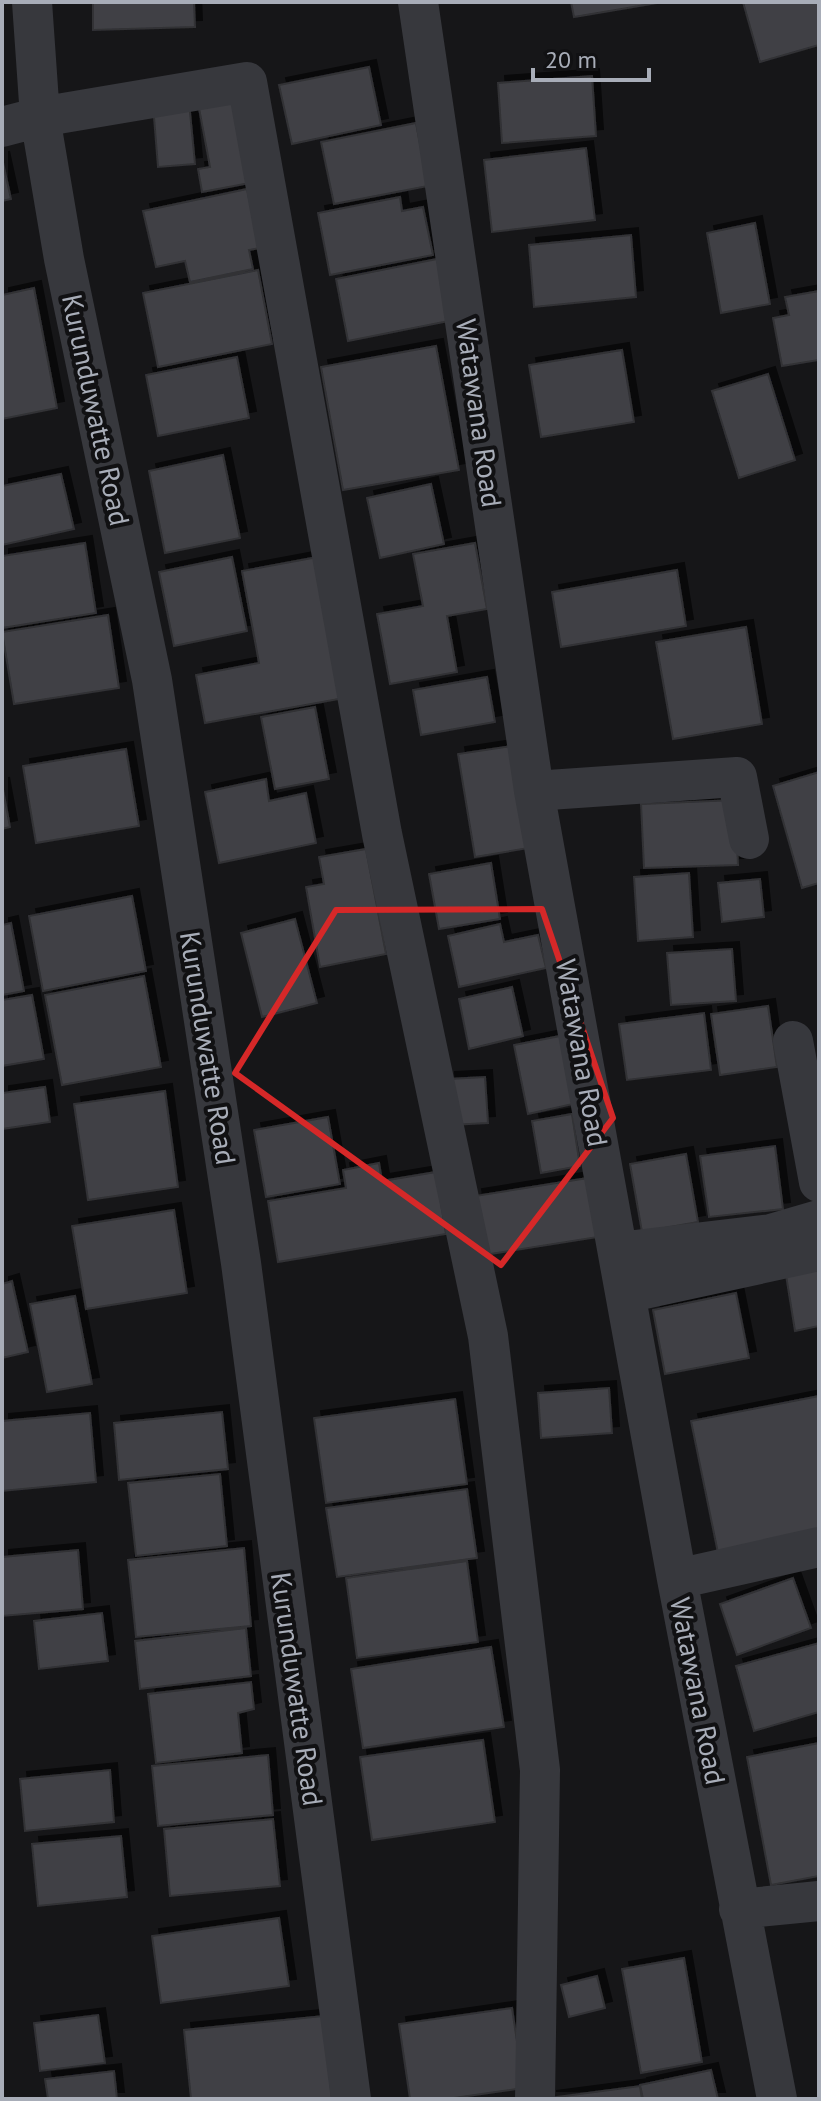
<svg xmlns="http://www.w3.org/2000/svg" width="821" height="2101" font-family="'PT Sans',sans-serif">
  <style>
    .building { fill: #404145; stroke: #303034; stroke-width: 2; filter: url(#shadow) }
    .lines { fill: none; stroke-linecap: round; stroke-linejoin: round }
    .minor { stroke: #37383d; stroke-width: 40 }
    .marked { fill: none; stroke: #d62828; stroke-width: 6; stroke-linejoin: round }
    .labels { text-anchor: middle; stroke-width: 8; stroke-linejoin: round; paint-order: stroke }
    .street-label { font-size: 28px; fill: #a8adb8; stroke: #111113 }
  </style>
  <defs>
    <filter id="shadow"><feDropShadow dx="7" dy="-7" stdDeviation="0" flood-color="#0009"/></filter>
  </defs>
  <rect width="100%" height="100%" fill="#161618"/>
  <!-- building -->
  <path class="building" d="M93,2H194L195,27L93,30Z
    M571,2H663L574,17Z
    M743,2H819V45L760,62Z
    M369,67L381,125L292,144L279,85Z
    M592,76L596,136L502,143L498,83Z
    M189,102L195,164L158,167L153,105Z
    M235,102L250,183L202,192L198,169L210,167L199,108Z
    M416,123L428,186L334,204L321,142Z
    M586,148L595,220L492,232L484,160Z
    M2,158L11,199L2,201Z
    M247,189L260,248L249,250L253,269L190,282L185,261L156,267L143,211Z
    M400,197L402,211L423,207L433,255L330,275L318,213Z
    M755,223L770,304L721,313L707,233Z
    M631,235L636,297L534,307L529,245Z
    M437,259L449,321L348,341L336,279Z
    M258,270L272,344L158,367L143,293Z
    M34,288L57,408L2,419V295Z
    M819,291V360L782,366L773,318L789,315L785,297Z
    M436,346L459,470L343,490L321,367Z
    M622,350L634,422L541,437L529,365Z
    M237,357L249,418L158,436L146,375Z
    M768,374L795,460L739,478L712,391Z
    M223,455L240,538L165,553L149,471Z
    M61,474L74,529L2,545V486Z
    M431,484L444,544L380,558L367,498Z
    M85,543L96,613L2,628V556Z
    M475,543L487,609L447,616L457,672L390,684L377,614L423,606L413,554Z
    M323,556L350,697L205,723L196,675L259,663L242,571Z
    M232,557L247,631L174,646L159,572Z
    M677,570L686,626L561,647L552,592Z
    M108,615L119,688L14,704L2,632Z
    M746,627L762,724L673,739L656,642Z
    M487,677L495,722L421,735L413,690Z
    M315,707L329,779L275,789L261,717Z
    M511,746L529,848L475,857L458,754Z
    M126,749L139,826L36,843L23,766Z
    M819,772V883L802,888L773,786Z
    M266,779L269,801L306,793L316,843L219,863L205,792Z
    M2,784L10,827L2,829Z
    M735,800L738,865L644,868L641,804Z
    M366,849L386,954L320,967L306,887L324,884L319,857Z
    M491,863L500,919L439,929L429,874Z
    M689,873L693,937L638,941L634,877Z
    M760,879L764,917L722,922L718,883Z
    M132,896L146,971L43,991L29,916Z
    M295,919L317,1003L262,1017L241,933Z
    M11,923L24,991L2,995V925Z
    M500,924L504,942L538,935L546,968L459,987L448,936Z
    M732,949L736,1001L671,1005L667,953Z
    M144,976L161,1067L62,1085L45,995Z
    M512,987L523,1036L469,1049L459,999Z
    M32,995L44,1059L2,1066V1000Z
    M768,1006L777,1067L720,1075L711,1014Z
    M704,1013L711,1070L627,1080L619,1024Z
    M560,1036L573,1104L528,1114L514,1045Z
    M485,1077L488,1123L451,1125L448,1079Z
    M45,1087L50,1122L2,1129V1093Z
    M165,1091L178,1187L88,1200L74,1104Z
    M572,1114L580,1166L541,1173L532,1121Z
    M328,1117L340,1184L266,1197L254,1130Z
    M775,1146L783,1209L709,1217L700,1156Z
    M686,1154L698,1222L642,1232L630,1164Z
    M379,1163L382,1181L436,1172L446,1234L278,1262L268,1201L346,1188L343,1170Z
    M588,1178L598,1237L484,1255L475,1196Z
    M174,1210L187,1293L86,1309L72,1226Z
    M819,1264V1326L795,1331L785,1269Z
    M12,1281L28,1352L2,1358V1284Z
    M736,1293L749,1358L665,1374L653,1310Z
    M75,1296L92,1384L47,1392L30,1304Z
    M609,1388L612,1433L541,1438L538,1393Z
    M819,1396V1539L719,1558L691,1421Z
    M455,1399L467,1484L326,1503L314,1418Z
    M222,1412L228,1469L119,1480L114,1423Z
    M90,1413L96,1482L2,1491V1421Z
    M220,1474L227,1546L136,1556L128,1483Z
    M467,1489L477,1558L337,1577L326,1508Z
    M244,1548L251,1626L136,1637L128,1560Z
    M78,1550L83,1609L2,1616V1557Z
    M467,1561L478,1642L357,1658L346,1578Z
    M793,1578L811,1628L737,1655L720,1604Z
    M102,1613L108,1661L39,1669L34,1621Z
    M246,1628L251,1676L140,1689L135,1641Z
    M819,1643V1712L754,1731L736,1666Z
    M491,1647L504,1727L363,1748L351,1669Z
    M251,1682L254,1709L238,1713L242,1753L156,1763L148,1694Z
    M483,1740L495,1822L372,1840L360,1757Z
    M819,1743V1876L771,1885L747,1757Z
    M268,1755L273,1815L158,1826L152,1766Z
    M110,1770L114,1822L25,1831L20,1779Z
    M273,1819L280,1886L170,1896L164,1829Z
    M121,1836L127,1897L38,1906L32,1844Z
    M279,1918L289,1986L161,2003L152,1936Z
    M684,1958L702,2062L641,2073L622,1969Z
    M597,1976L605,2008L569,2017L561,1985Z
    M512,2008L524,2088L447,2099H410L399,2024Z
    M98,2015L105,2063L40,2071L34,2023Z
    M323,2016L332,2099H191L184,2030Z
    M711,2070L718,2099H643L640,2085Z
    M114,2071L117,2099H48L45,2079Z
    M640,2086L642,2099L549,2098Z"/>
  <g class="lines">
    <!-- minor -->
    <path class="minor" d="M32,2L40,117L64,259L152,680L241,1263L351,2099
      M418,2L534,791L677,1579L777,2099
      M2,127L40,117L247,82L382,834L488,1336L540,1770L535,2099
      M534,791L737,777L749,839
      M793,1041L819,1182
      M618,1252L771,1234L819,1220
      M626,1293L819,1251
      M677,1579L819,1547
      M739,1909L819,1901"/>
  </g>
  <!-- marked area -->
  <path class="marked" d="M542,909L613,1118L501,1265L235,1073L336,910Z"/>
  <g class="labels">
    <!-- street labels -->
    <g class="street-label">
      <text transform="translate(96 410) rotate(78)" y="10">Kurunduwatte Road</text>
      <text transform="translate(479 413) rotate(82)" y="10">Watawana Road</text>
      <text transform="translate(208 1048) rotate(81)" y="10">Kurunduwatte Road</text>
      <text transform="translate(582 1053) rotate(80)" y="10">Watawana Road</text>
      <text transform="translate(297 1689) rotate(82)" y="10">Kurunduwatte Road</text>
      <text transform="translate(698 1691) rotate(79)" y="10">Watawana Road</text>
    </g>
  </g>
  <!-- border -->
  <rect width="821" height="2101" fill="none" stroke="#a8adb8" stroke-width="8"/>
  <!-- scale -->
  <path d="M533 68v12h116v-12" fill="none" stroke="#a8adb8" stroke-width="4"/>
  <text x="545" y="68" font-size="24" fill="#a8adb8" stroke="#111113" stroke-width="6" paint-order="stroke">20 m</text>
</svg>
